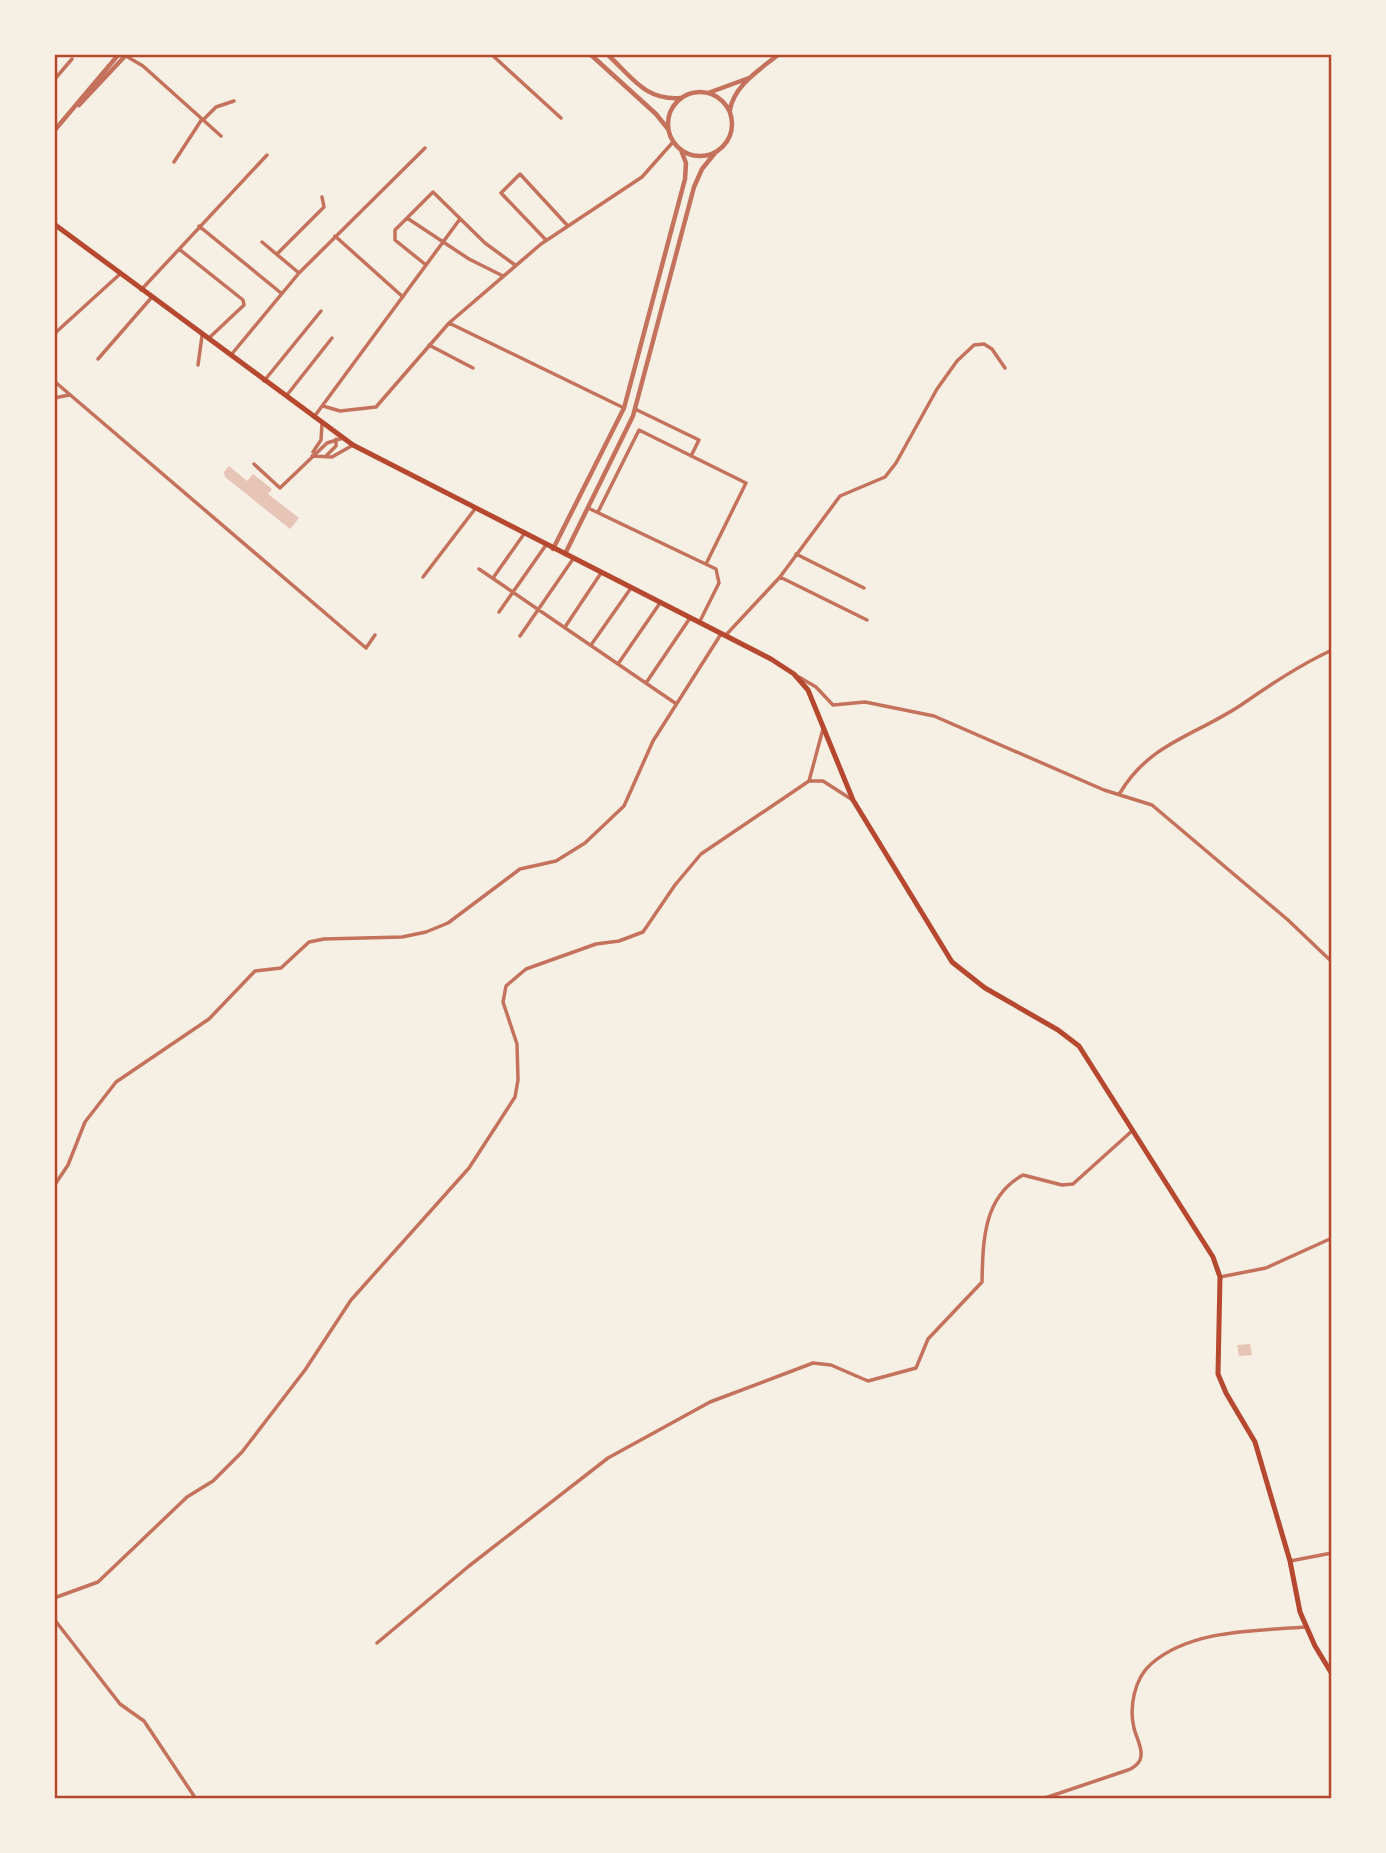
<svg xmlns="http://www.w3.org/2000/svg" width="1386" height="1853" font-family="Jost,sans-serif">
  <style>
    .building { fill: #e6c5b7 }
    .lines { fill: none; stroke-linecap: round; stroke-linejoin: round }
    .minor { stroke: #c5725c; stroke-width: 3.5 }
    .tertiary { stroke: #c5725c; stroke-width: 4.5 }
    .secondary { stroke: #b5482f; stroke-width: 5 }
    .neatline { fill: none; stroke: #b5482f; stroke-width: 2.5 }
  </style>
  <rect width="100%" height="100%" fill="#f6efe4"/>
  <!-- building -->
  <path class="building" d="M229,466L247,481L253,474L272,489L268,494L299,518L290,529L225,477L224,472Z
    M1250,1344L1252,1355L1239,1356L1237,1345Z"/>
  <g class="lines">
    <!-- minor -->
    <path class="minor" d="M491,54L561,118
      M126,56L143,66L221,136
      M54,80L72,59
      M203,120L216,107L234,101
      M174,162L202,119
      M407,218L469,259L503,276
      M199,226L281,293
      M335,236L403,297
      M546,240L501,193L520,174L567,225
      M262,242L299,273
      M179,249L243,300L244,305L209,338
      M277,254L324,207L322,197
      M426,265L395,240V230L433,192L485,243L515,265
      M141,290L267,155
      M449,323L624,408
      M54,334L120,274
      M429,345L473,368
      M231,355L299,273L425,148
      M98,359L152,297
      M198,365L202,336
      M54,381L366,648L375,635
      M264,381L321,311
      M287,395L332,338
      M54,398L69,395
      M323,406L340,411L376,407L449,323L541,244L642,177L673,142
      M635,409L699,440L691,456
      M314,417L460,219
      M313,452L321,440L322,424
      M327,455L336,446V439
      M312,456L332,457L353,445
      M254,464L280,488L327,443L343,438
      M588,508L716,569L719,583L699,623
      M598,512L639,430L746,483L706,564
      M796,554L864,588
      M479,569L675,703
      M423,577L475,509
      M780,577L867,620
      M493,578L524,534
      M499,612L546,545
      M565,627L601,573
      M520,636L573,559
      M725,636L780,577L840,496L885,477L896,463L937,389L957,361L974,345L984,344L992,349L1005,368
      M591,645L631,588
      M618,664L660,603
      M799,677L816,687L833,705L865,702L934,716L1104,790L1152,805L1288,920L1332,962
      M646,683L690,618
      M809,781L823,729
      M1120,793C1150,742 1198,735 1244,703C1273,683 1300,665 1332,650
      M54,1186L68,1165L85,1122L116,1082L209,1019L255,971L281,968L309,942L324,939L402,937L426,932L448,923L520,869L556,861L585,843L624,806L653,741L721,634
      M1220,1277L1266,1268L1332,1238
      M1290,1561L1332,1553
      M54,1598L98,1582L187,1497L213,1481L242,1452L305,1370L351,1300L469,1168L515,1097L518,1080L517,1044L503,1002L506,986L526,969L596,944L619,941L643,932L675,885L701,854L809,781H823L851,799
      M54,1619L120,1704L144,1721L196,1799
      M377,1643L469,1566L608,1458L710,1402L813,1363L831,1365L868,1381L916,1368L928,1339L982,1282C983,1241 983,1197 1023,1175L1062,1185L1073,1184L1133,1130
      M1042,1799L1128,1770C1133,1768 1138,1764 1140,1760C1144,1750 1136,1737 1134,1728C1129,1708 1134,1679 1151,1664C1191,1629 1256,1631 1306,1627"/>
    <!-- tertiary -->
    <path class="tertiary" d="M590,54L656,114L668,129
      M607,54C632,77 645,101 681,98
      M668 124a32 32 0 1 1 64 0a32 32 0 1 1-64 0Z
      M708,93L749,78
      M79,105L127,54
      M730,110C734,85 761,69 779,54
      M54,131L119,54
      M553,549L624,408L685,179L686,163L681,150
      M565,554L633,416L694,187L702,169L715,153"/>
    <!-- secondary -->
    <path class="secondary" d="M54,224L353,445L771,659L794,674L808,690L853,800L952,962L985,988L1058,1030L1079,1046L1213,1257L1220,1277L1218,1374L1226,1393L1255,1442L1290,1561L1300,1612L1315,1646L1332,1674"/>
  </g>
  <!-- border -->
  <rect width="1386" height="1853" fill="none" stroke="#f6efe4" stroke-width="112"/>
  <rect x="56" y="56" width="1274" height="1741" class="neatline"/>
</svg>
